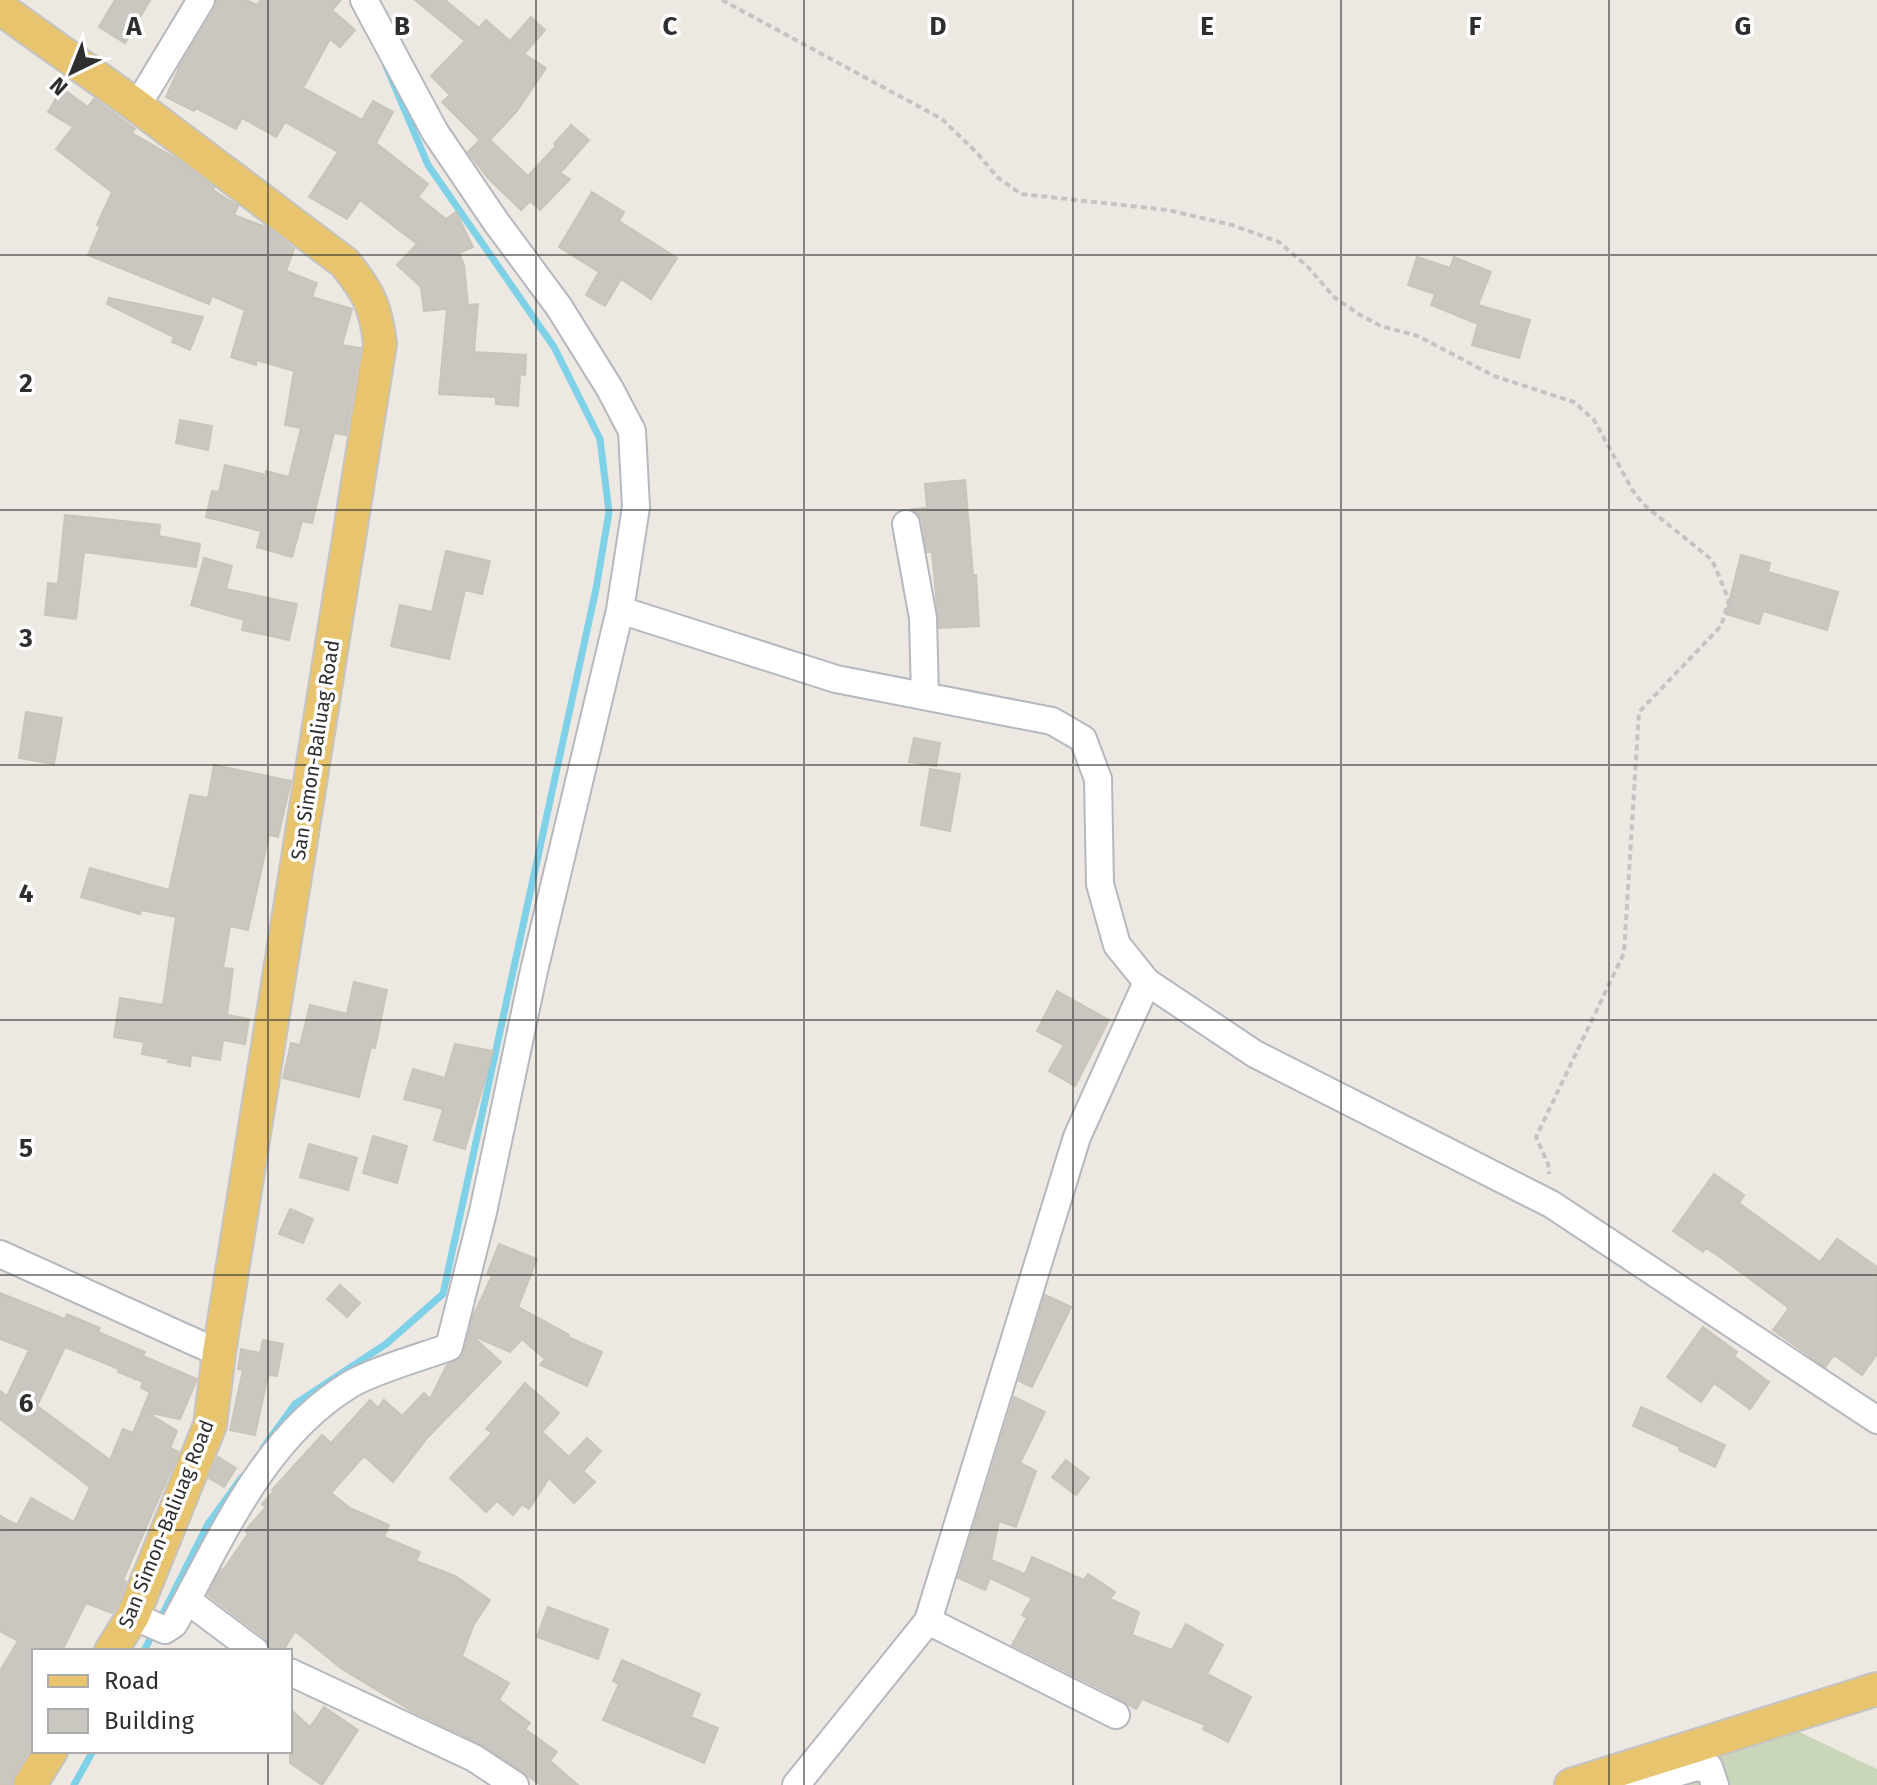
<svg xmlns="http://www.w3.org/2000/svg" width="1877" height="1785" font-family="'Fira Sans',sans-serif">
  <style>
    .cemetery { fill: #cad6ba }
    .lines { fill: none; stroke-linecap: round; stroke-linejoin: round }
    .stream { stroke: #7ed1e7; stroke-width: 7 }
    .building { fill: #cac6c0; stroke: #cac4bb; stroke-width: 2; fill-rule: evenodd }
    .minor-casing { stroke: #b5b8c0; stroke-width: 30 }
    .major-casing { stroke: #c4c4c4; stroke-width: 36 }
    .path { stroke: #c4c4c4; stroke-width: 4; stroke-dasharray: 6 4; stroke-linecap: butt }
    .minor { stroke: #fff; stroke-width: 26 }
    .major { stroke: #e7c46d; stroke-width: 32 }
    .grid { fill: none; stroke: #2e2e2e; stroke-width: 2; stroke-opacity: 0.55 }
    .labels { text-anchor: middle; stroke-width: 7; stroke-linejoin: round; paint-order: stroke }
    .street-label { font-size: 20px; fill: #2e2e2e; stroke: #fff }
    .grid-label { font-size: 26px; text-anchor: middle; font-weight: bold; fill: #2e2e2e; stroke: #fff; stroke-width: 7; stroke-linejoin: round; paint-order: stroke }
  </style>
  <rect width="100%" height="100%" fill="#eee8e2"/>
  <!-- cemetery -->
  <path class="cemetery" d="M1791,1728L1877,1769V1785H1612Z"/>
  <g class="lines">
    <!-- stream -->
    <path class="stream" d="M263,1448L295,1404L386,1344L443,1294L596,589L609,512L600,439L554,347L428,165L386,66
      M144,1651L208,1524L242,1477
      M74,1785L93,1751"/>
  </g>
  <!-- building -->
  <path class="building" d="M115,0H150L125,43L99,27Z
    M217,0H246L257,5L261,0H341L332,10L355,30L340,47L330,39L303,88L362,120L373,101L393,112L376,143L428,184L418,197L446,219L456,212L473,247L459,253L464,265L468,305L478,304L474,352L526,355L525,375L520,374L518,406L496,404V397L439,394L447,309L424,311L421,287L397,265L417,244L360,200L347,219L309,197L338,152L285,122L276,137L242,118L236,129L196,108L194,111L166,97L180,66L215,8Z
    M415,0H445L479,28L486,20L510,41L531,17L545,30L524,54L546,68L517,111L490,140L528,176L556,146L554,144L571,125L589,140L560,173L570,179L540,210L530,201L521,210L488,178L468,152L480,140L442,102L450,95L431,76L465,41Z
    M62,88L88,107L94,99L135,129L132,133L175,158L214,188L213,190L238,206L234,215L266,227L294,249L286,271L317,283L312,297L352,309L342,345L360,348L346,435L334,433L312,523L302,521L292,557L257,547L261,531L206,517L212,491L219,492L225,465L266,475V471L289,477L301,428L285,425L294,371L257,360L256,365L231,357L245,310L212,296L209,304L88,255L100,227L97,225L112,192L56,149L73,127L48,112Z
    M592,192L624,212L619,221L677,258L651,299L621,279L605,306L586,295L599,272L559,247Z
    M1417,257L1450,268L1454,257L1491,272L1478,305L1530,320L1519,358L1472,345L1478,324L1431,305L1435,294L1408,285Z
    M109,298L203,317L190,350L172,342L174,337L107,304Z
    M180,420L212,426L208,450L176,443Z
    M965,480L973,575H976L979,626L939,628L932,552H927L922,520L912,509L927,508L925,484Z
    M65,515L160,525L159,536L200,544L196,567L84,552L76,619L45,615L48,583L58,584Z
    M446,551L490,561L482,594L465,590L449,659L391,646L400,605L432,612Z
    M1741,555L1770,563L1768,572L1838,592L1827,630L1763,611L1759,624L1726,614Z
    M204,558L232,566L226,589L297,604L289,640L242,630L244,620L191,605Z
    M26,712L62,718L54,764L19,758Z
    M914,738L940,743L936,766L909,762Z
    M214,765L291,781L278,837L269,835L248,930L230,926L223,968L233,969L227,1015L249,1019L245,1044L223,1040L220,1060L191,1055L190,1066L168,1062L169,1059L142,1054L144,1042L114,1037L120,998L163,1005L176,917L141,910L140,914L81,897L90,868L169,890L190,795L208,798Z
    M930,769L960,774L950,831L921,825Z
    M354,982L387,990L375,1048L371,1047L359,1097L283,1078L291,1043L300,1045L310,1005L347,1014Z
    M1057,991L1109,1020L1075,1086L1049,1071L1064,1045L1037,1031Z
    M455,1044L493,1051L465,1149L434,1140L443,1109L404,1099L413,1069L445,1078Z
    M373,1136L407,1146L397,1183L363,1173Z
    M309,1144L357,1158L348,1190L300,1177Z
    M1714,1174L1744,1195L1739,1203L1820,1262L1837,1239L1877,1267V1354L1862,1375L1834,1355L1825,1367L1773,1330L1789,1308L1720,1257L1706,1248L1703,1252L1673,1231Z
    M290,1209L313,1219L303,1243L279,1234Z
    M499,1244L537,1259L518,1307L569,1335L568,1337L602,1352L587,1386L540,1365L545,1359L522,1339L510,1352L471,1335L501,1362L428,1437L393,1482L364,1456L331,1493L350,1508L389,1525L384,1537L420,1552L416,1561L455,1576L490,1600L474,1624L462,1656L509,1683L499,1700L530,1723L525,1729L557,1752L550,1761L578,1785H541L483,1745L412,1711L342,1669L295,1631L283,1651H271L265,1638L208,1595L221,1569L223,1570L248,1534L245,1531L266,1507L262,1504L274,1491L272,1490L322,1435L331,1443L370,1400L378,1408L384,1400L402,1416L424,1393L430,1399L447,1365L460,1358L464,1352L473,1316L492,1276L487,1274Z
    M340,1285L360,1303L347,1317L327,1299Z
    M0,1293L65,1319L67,1314L100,1328L98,1332L145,1352L143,1356L197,1379L180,1419L146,1412L177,1431L170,1448L179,1452L123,1580L126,1582L116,1607L112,1613L86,1603L62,1651H34V1742L14,1775L11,1785H0V1671L18,1641L0,1631V1516L17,1525L31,1498L74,1522L90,1487L0,1419V1391L7,1396L29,1350L0,1339ZM65,1347L119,1369L118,1372L143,1382L141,1388L150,1392L133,1433L123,1429L110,1460L37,1406Z
    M1045,1295L1071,1307L1032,1387L1019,1381Z
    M1703,1327L1737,1352L1734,1356L1769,1382L1750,1409L1714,1383L1701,1402L1667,1377Z
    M263,1340L283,1344L277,1376L268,1375L255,1435L230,1430L243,1370L238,1369L241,1349L260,1353Z
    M525,1383L559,1413L542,1432L569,1457L587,1438L601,1451L583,1471L595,1482L574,1503L549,1478L529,1509L522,1504L513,1515L497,1501L486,1512L450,1478L492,1433L486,1429Z
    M1014,1397L1045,1412L1020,1463L1036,1471L1016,1527L999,1521L991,1560L1025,1574L1032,1557L1084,1580L1088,1574L1115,1592L1110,1599L1139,1612L1132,1635L1172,1650L1186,1624L1223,1645L1207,1674L1251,1697L1228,1742L1203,1729L1205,1725L1142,1699L1136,1709L1105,1691L1012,1645L1027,1618L1022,1615L1032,1598L990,1578L985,1590L958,1578Z
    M1641,1407L1725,1445L1715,1467L1679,1450L1680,1447L1633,1426Z
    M218,1457L236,1468L224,1487L209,1478Z
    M1066,1460L1089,1478L1076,1495L1052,1477Z
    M548,1607L608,1629L598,1659L537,1637Z
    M622,1660L700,1694L691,1717L718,1728L704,1763L603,1720L619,1684L613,1681Z
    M324,1707L358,1730L322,1785L290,1763V1709L310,1727Z"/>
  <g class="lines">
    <defs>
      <path id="minor" d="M137,106L201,0
        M906,524L923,618L925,696
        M620,610L836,679L1052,721L1083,739L1098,779L1100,884L1117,945L1147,982L1255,1054L1551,1204L1877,1420
        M0,1254L219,1353
        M187,1600L255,1651
        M133,1616L165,1630L174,1624C222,1538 263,1437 351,1384C375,1370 422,1357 449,1347L483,1212L533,975L620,610L636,507L632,431L610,389L559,307L496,222L435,132L364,0
        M928,1621L1116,1715
        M290,1672L474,1758L515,1785
        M796,1785L928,1621L1077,1137L1147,982
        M1636,1785L1693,1768L1709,1767L1715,1785"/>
      <path id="major" d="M0,8L137,106L345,263C368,292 376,306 380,344L219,1353L210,1425L133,1616L111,1651
        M30,1785L51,1751
        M1571,1785L1877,1689"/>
    </defs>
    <!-- minor casing -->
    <use href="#minor" class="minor-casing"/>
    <!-- major casing -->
    <use href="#major" class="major-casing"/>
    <!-- path -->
    <path class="path" d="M722,0L942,119L978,154L997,177L1021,194L1168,210L1232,225L1279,242L1308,267L1334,297L1360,315L1381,326L1418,336L1494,376L1574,402L1594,420L1633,491L1643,504L1712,560L1729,600L1721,626L1639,712L1624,953L1536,1137L1548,1164L1549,1174"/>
    <!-- minor -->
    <use href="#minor" class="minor"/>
    <!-- major -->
    <use href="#major" class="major"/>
  </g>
  <!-- grid -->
  <path class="grid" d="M268,0V1651M536,0V1785M804,0V1785M1073,0V1785M1341,0V1785M1609,0V1785M0,255H1877M0,510H1877M0,765H1877M0,1020H1877M0,1275H1877M0,1530H1877M268,1751V1785"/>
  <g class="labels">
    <!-- street labels -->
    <g class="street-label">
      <text transform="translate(315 750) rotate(-81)" y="7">San Simon-Baliuag Road</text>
      <text transform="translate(166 1524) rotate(-68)" y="7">San Simon-Baliuag Road</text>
    </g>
  </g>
  <g class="grid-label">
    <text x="134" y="35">A</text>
    <text x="402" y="35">B</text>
    <text x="670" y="35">C</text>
    <text x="938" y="35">D</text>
    <text x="1207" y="35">E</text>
    <text x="1475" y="35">F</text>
    <text x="1743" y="35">G</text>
    <text x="26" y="392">2</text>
    <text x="26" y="647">3</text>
    <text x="26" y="902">4</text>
    <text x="26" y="1157">5</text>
    <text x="26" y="1412">6</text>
  </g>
  <!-- legend -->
  <rect x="32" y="1649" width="260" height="104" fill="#ffffff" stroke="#ababab" stroke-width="2"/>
  <rect x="48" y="1675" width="40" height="12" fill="#e7c46d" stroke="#ababab" stroke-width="2"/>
  <text x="104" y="1689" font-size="24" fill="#2e2e2e">Road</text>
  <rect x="48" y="1709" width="40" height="24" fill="#cac6c0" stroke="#ababab" stroke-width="2"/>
  <text x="104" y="1729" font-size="24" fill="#2e2e2e">Building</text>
  <!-- north arrow -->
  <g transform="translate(72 72) rotate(223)" stroke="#ffffff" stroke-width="6" paint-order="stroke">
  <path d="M0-6L14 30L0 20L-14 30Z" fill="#2e2e2e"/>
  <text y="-12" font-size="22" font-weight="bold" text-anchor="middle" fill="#2e2e2e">N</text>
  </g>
</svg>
